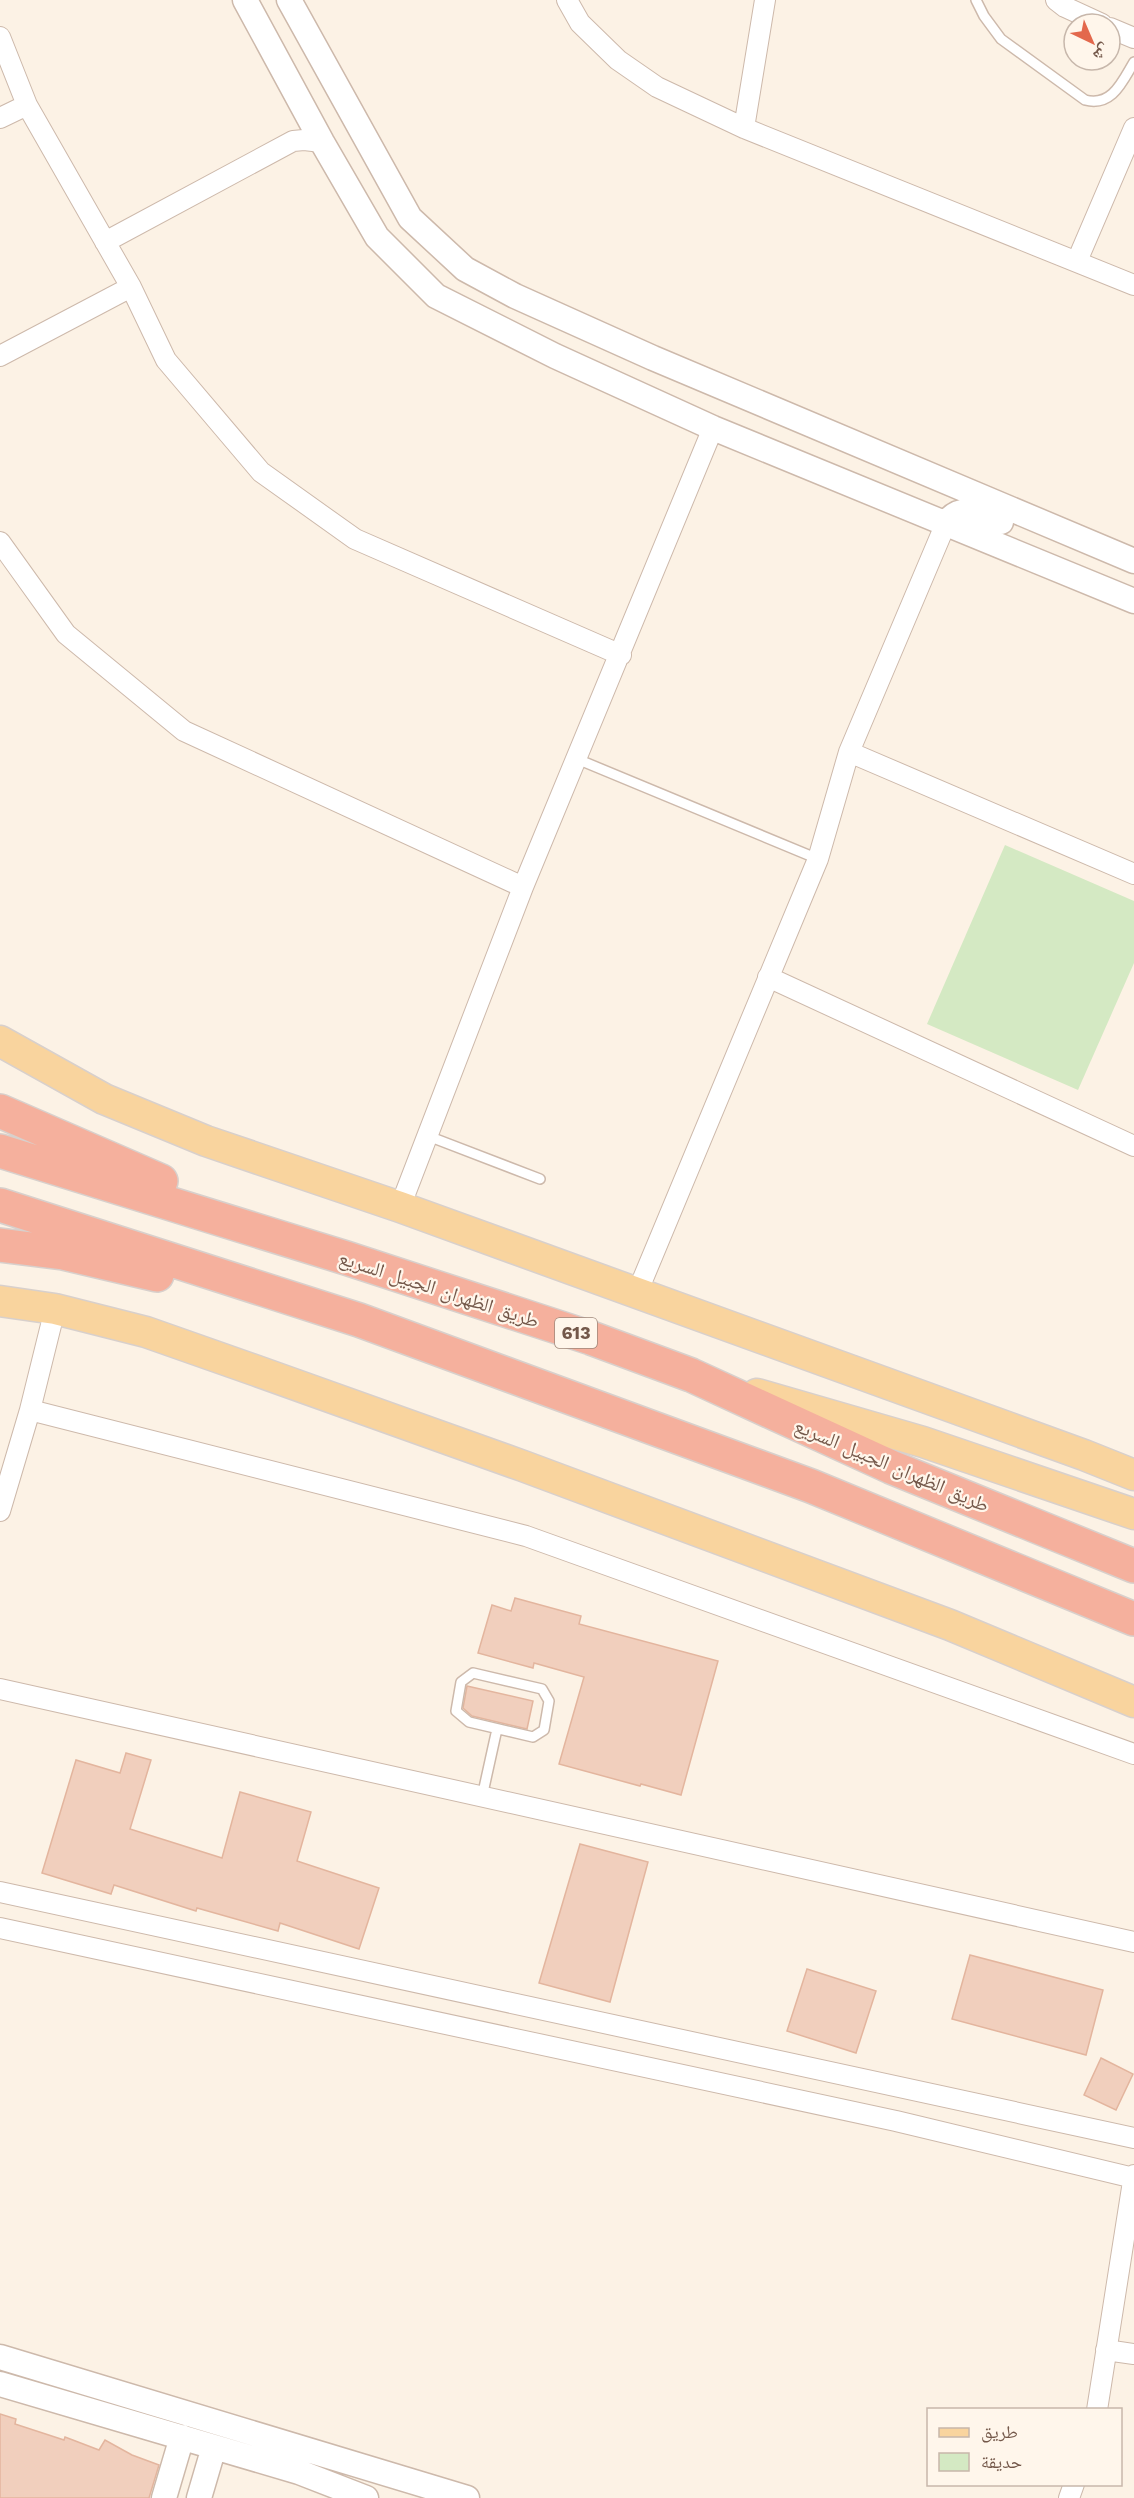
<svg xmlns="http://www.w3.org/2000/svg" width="1134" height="2498" font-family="'Work Sans','Noto Naskh Arabic',sans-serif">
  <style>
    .green { fill: #d4e9c3 }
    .building { fill: #f1cfbd; stroke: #e3b59e; stroke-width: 1.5 }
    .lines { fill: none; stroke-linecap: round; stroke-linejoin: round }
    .service-casing { stroke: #cdb9ab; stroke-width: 12 }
    .minor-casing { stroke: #cdb9ab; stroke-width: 22 }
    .tertiary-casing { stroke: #cdb9ab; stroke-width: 27 }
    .primary-casing { stroke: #d8d0cc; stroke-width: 33 }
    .motorway-casing { stroke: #d8d0cc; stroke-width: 36 }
    .service { stroke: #fff; stroke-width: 9 }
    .minor { stroke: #fff; stroke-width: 20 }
    .tertiary { stroke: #fff; stroke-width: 24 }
    .primary { stroke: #f9d49e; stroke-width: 30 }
    .motorway { stroke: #f5b09d; stroke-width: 33 }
    .labels { text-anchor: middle; stroke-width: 4.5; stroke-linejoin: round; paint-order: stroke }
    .shield { fill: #fff6eb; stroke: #9e877a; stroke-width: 1.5 }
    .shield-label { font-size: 18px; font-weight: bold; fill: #74584a }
    .street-label { font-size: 20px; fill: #74584a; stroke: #fff6eb }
  </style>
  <rect width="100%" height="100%" fill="#fcf2e5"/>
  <!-- green -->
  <path class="green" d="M1005,845L1134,901V963L1078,1090L927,1024Z"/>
  <!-- building -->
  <path class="building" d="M515,1598L581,1616L579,1624L718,1661L681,1795L641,1784L640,1786L559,1764L584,1677L534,1663L533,1668L478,1653L492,1605L511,1611Z
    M467,1686L533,1701L527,1729L472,1716L463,1708Z
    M126,1753L151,1760L130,1829L222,1858L240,1792L311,1812L297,1861L379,1888L359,1949L280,1923L278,1931L197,1908L196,1911L114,1885L111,1894L42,1873L76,1760L120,1773Z
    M580,1844L648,1862L610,2002L539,1983Z
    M970,1955L1103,1990L1086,2055L952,2019Z
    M807,1969L876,1991L856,2053L787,2031Z
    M1101,2058L1133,2074L1116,2110L1084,2095Z
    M0,2414L16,2419L15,2424L64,2440L65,2437L99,2450L105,2440L132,2455L159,2465L149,2498H0Z"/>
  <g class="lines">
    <defs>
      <path id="service" d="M976,0L984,16L1001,39L1085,100C1112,107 1122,82 1134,62
        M577,759L818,859
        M428,1136L540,1179
        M473,1673L542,1689L549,1701L544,1730L533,1737L469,1722L456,1711L461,1682Z
        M482,1797L497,1729"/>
      <path id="minor" d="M567,0L580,23L618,60L657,87L744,128L1134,285
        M1056,0L1065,7L1102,24
        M1110,28L1134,38
        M0,37L27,105L131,287L166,360L261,472L355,539L621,655
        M0,118L27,105
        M744,128L765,0
        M105,242L293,141L304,140L322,142
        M1077,261L1134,128
        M0,356L131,287
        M0,542L66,634L184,731L523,887
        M849,752L1134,874
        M768,977L1134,1146
        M400,1207L523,887L713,428
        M637,1293L818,859L849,752L946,523
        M30,1410L55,1309
        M0,1511L30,1410L526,1536L1134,1754
        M0,1689L1134,1942
        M0,1892L1134,2138
        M0,1928L896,2121L1134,2178
        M1106,2350L1134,2354
        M1097,2410L1134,2175
        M1069,2498L1074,2484"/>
      <path id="tertiary" d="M245,0L322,142L377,237L436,296L555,356L713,428L1134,601
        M289,0L410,218L465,269L515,296L653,358L1134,561
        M946,523C962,502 982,514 1001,522
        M0,2357L467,2498
        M0,2384L299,2472L366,2498
        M164,2498L182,2437
        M199,2498L214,2447"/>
      <path id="primary" d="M0,1041L104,1099L206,1141L400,1207L1084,1455L1134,1475
        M0,1301L55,1309L146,1332L257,1371L523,1466L950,1625L1134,1702
        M757,1394L923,1442L1134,1514"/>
      <path id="motorway" d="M0,1111L161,1181
        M0,1151L346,1258L591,1338L691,1375L891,1467L1134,1566
        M0,1205L359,1320L811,1486L1134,1619
        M0,1245L63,1253L157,1275"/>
    </defs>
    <!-- service casing -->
    <use href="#service" class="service-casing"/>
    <!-- minor casing -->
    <use href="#minor" class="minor-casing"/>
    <!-- tertiary casing -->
    <use href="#tertiary" class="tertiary-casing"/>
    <!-- primary casing -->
    <use href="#primary" class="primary-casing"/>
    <!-- motorway casing -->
    <use href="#motorway" class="motorway-casing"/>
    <!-- service -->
    <use href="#service" class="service"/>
    <!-- minor -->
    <use href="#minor" class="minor"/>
    <!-- tertiary -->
    <use href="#tertiary" class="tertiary"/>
    <!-- primary -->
    <use href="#primary" class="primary"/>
    <!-- motorway -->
    <use href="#motorway" class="motorway"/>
  </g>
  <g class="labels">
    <!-- shield labels -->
    <rect class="shield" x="555" y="1318" width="42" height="30" rx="4.5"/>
    <g class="shield-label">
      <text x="576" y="1339">613</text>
    </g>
    <!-- street labels -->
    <g class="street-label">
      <text transform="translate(439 1289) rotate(18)" y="7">طريق الظهران الجبيل السريع</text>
      <text transform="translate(892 1465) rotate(23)" y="7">طريق الظهران الجبيل السريع</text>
    </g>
  </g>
  <!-- legend -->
  <rect x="927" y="2408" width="195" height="78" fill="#fff6eb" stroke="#c7b7ab" stroke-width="1.5"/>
  <rect x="939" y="2428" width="30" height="9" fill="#f9d49e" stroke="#c7b7ab" stroke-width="1.5"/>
  <text x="981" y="2438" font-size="18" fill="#74584a">طريق</text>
  <rect x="939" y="2453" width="30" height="18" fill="#d4e9c3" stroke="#c7b7ab" stroke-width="1.5"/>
  <text x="981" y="2468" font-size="18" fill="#74584a">حديقة</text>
  <!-- north arrow -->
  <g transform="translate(1092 42) rotate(136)"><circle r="28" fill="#fff6eb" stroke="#c7b7ab" stroke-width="1.5"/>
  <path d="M0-4.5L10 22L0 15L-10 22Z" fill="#e3684c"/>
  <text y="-9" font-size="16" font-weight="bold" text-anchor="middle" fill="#74584a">ش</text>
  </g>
</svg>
